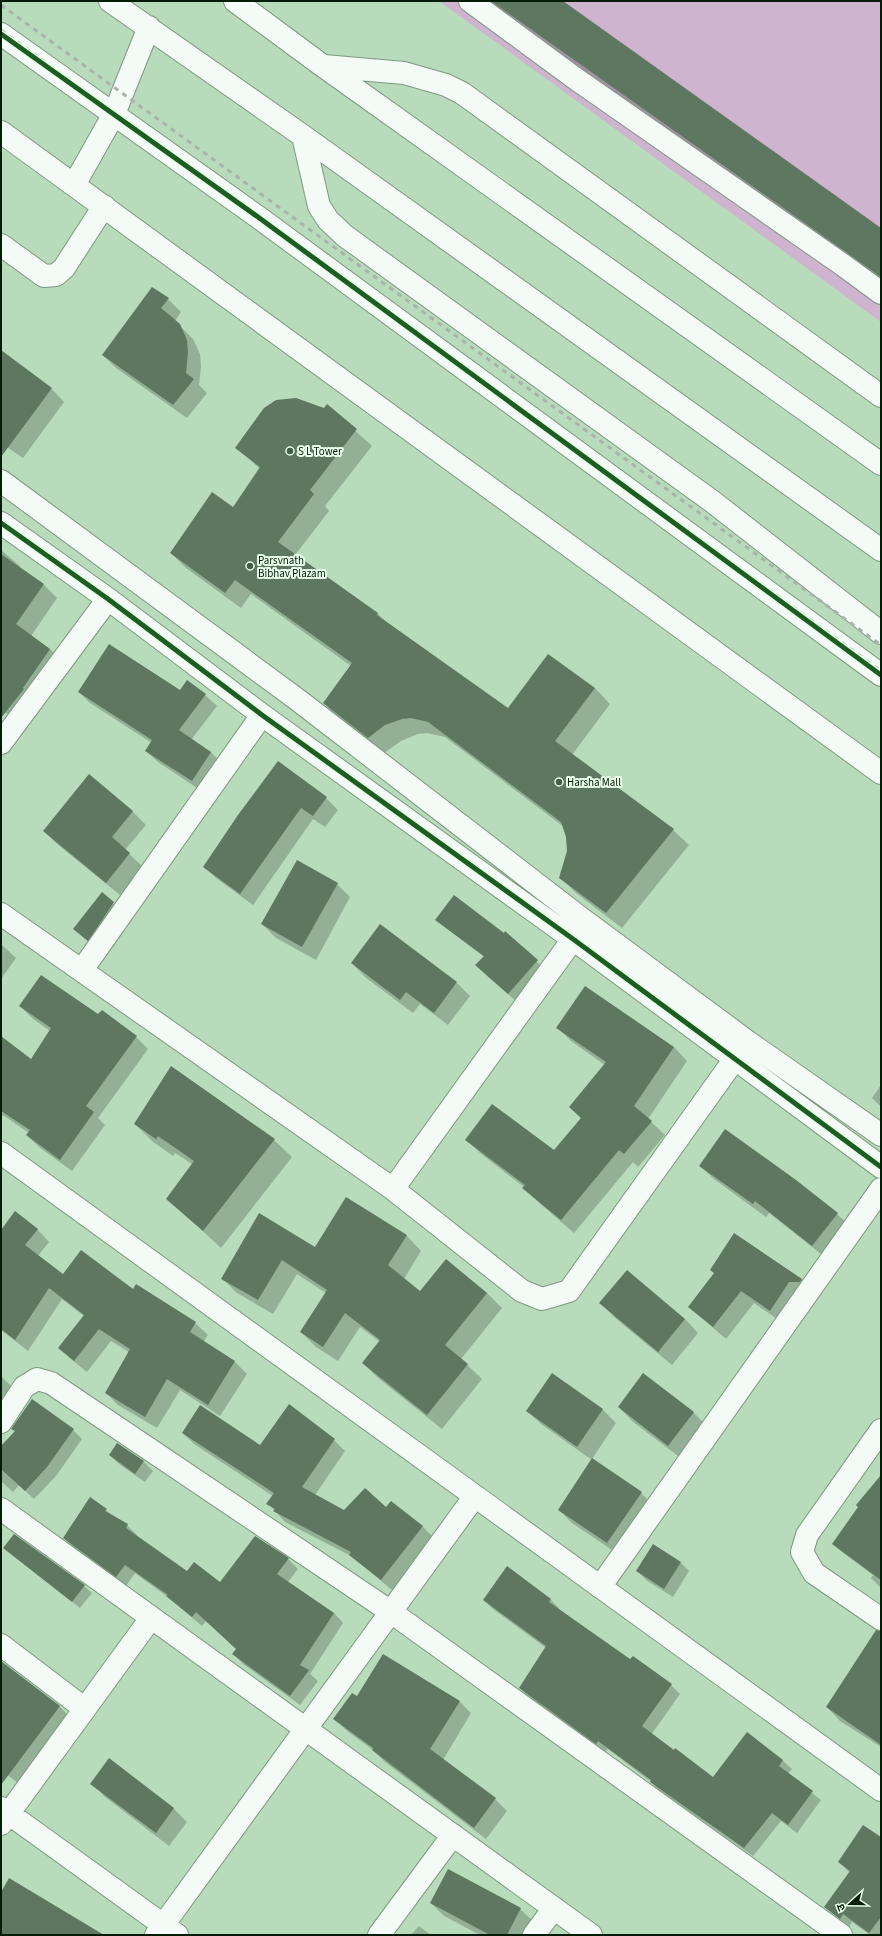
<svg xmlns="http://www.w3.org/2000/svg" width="882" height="1936" font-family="'Source Sans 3','Noto Sans Devanagari',sans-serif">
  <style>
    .green { fill: #ceb4cf }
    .shadow { fill: #0003 }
    .building { fill: #5e7761 }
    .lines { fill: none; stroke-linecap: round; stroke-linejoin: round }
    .minor-casing { stroke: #7e9981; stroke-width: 24 }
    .minor { stroke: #f4faf5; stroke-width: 22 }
    .rail { stroke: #aab3ab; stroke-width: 3; stroke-dasharray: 5 5; stroke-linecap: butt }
    .cycleway-casing { stroke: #eafeec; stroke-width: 8 }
    .cycleway { stroke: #1b5e20; stroke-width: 5 }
    .poi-dot { fill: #425f46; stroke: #eafeec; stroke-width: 1.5 }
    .labels { text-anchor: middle; stroke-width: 4; stroke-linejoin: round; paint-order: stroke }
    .poi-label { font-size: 11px; fill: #031c07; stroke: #eafeec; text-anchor: start }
  </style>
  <rect width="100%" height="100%" fill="#b8dbbb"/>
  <!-- green -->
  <path class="green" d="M439,1H881V322Z"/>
  <!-- shadow -->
  <path class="shadow" d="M484,1H561L881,229V281Z
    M168,299L181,312L175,321L193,339L200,354L201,366L199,385L207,393L187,418L116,368L103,355Z
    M1,351L51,388L64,402L23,458L1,443Z
    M327,405L372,446L325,506L329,511L295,555L378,614L390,626L508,710L595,688L610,704L572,755L673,830L689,845L622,928L576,893L560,877L568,851L567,837L564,827L445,737L427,733L418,734L401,741L384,753L339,719L324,703L351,666L251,594L241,608L186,568L171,553L234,509L260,469L236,447L264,408L325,409Z
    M1,550L20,566L19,568L43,584L57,598L31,636L50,649L63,663L21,725L1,709Z
    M79,692H180L205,695L217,706L191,740L211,752L222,764L203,792L158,762L146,751L152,743L90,703Z
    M89,776L133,812L146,825L125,850L143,867L120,895L57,844L44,831Z
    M326,798L338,810L325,827L313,819L253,905L216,878L204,867L239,815Z
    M337,884L350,897L316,960L276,938L262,924Z
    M102,894L123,912L97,949L74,929Z
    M437,920L505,933L546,970L518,1003L485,974L484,957L446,928Z
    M1,944L16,958L1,979Z
    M352,963L456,982L470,996L448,1025L420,1004L413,1013L365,977Z
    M20,1006L99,1016L102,1011L136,1037L148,1049L98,1118L105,1125L72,1171L39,1147L27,1135L29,1133L3,1115L1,1118V1037L31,1060L50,1031L32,1018Z
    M558,1028L674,1047L687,1061L648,1119L665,1135L638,1167L633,1162L574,1233L537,1201L524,1187L480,1153L467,1140L554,1151L581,1118L570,1107L605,1065L571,1041Z
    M881,1085V1107L872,1098Z
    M135,1124L274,1140L292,1157L221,1248L167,1198L192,1164L175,1153L173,1156L152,1141Z
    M700,1166L796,1180L837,1214L851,1227L826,1258L769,1213L766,1217L714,1179Z
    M347,1198L407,1236L421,1251L404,1279L420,1293L446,1261L487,1293L502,1308L461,1359L482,1379L442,1429L378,1378L363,1363L380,1342L360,1327L338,1361L316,1347L301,1332L326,1293L297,1274L273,1314L237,1293L222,1278L315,1248Z
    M37,1229L49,1242L38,1256L63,1276L133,1291L195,1323L208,1335L203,1342L235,1362L247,1374L220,1416L180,1390L157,1428L118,1405L106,1393L129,1352L111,1341L87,1372L72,1360L60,1348L84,1316L62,1299L28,1351L1,1330V1231Z
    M735,1235L802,1280L814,1292L783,1323L754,1303L726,1339L689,1307L715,1274L711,1270Z
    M601,1303L685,1319L698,1333L672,1365L614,1317Z
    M552,1375L603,1410L616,1423L592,1459L641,1493L654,1506L621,1556L572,1523L559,1510L592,1460L541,1424L527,1411Z
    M1,1376L11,1386L1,1400Z
    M619,1407L693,1412L707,1426L682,1459L632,1421Z
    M13,1429L73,1430L82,1439L56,1476L34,1499L19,1485L13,1492L1,1481V1448L16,1432Z
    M183,1433L260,1446L334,1440L345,1451L315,1495L344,1512L386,1509L422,1526L433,1537L392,1590L351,1556L285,1522L268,1503L273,1496L194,1444Z
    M118,1444L144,1462L153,1471L145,1482L119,1464L110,1455Z
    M881,1476V1588L871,1578L873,1575L842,1552L833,1543Z
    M90,1499L127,1525L137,1535L136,1536L187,1572L220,1584L255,1537L288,1559L298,1569L288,1582L334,1613L343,1623L310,1674L318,1681L300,1705L243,1664L234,1654L237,1649L206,1621L202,1626L169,1598L135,1573L126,1586L74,1548L64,1538Z
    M4,1548L84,1586L92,1593L80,1608Z
    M680,1562L689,1571L673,1597L646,1580L638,1571Z
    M550,1599L559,1608L558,1610L630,1661L633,1657L671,1685L680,1694L651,1735L713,1778L748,1733L783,1761L792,1769L788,1774L821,1800L797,1833L781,1821L753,1856L660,1791L651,1782L608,1749L605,1752L529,1697L520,1688L546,1648L493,1609L484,1600Z
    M881,1641V1747L840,1721L827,1707Z
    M1,1662L59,1706L77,1724L27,1790L1,1770Z
    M357,1698L459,1701L471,1713L443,1760L495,1799L507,1811L486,1839L385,1762L373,1750L347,1731L335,1719Z
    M109,1760L174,1809L187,1822L169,1846L105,1797L92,1783Z
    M881,1838V1935H870L852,1922L849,1927L825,1907L850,1873L839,1862Z
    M431,1903L520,1909L534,1922L527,1935H480L444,1916Z
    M419,1926L431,1935H411Z"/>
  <!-- building -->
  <path class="building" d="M491,1H563L881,228V277Z
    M152,287L169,298L161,308L180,324L187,340L188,352L186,373L194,379L173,405L102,355Z
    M1,350L52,388L1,457Z
    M296,398L324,408L327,404L357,429L310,490L314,494L278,542L378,613L377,615L508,708L548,654L595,688L555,741L674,829L606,913L559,878L567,851L566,837L561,822L428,722L411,718L402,719L385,725L368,738L323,703L352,663L235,580L225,593L170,553L212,492L233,507L260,467L235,448L264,408L276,400Z
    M1,554L44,584L16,624L50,649L23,688L24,689L1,718Z
    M109,644L180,690L187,680L206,694L179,730L211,752L192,781L145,751L152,740L78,692Z
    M278,761L327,797L313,816L301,808L240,894L203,867L238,815Z
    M89,774L133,811L112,837L130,853L106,883L43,831Z
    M297,860L338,883L302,947L261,924Z
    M102,892L114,902L88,941L73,929Z
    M454,895L504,933L505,931L538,960L508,994L475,965L484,956L435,920Z
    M380,924L457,982L434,1013L406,992L400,1000L351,963Z
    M41,975L98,1014L102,1010L137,1036L86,1106L94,1112L60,1160L26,1135L30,1130L1,1111V1036L31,1059L51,1028L19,1006Z
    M585,986L674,1047L634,1106L652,1121L624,1154L619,1150L561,1220L522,1188L525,1185L465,1140L492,1104L554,1150L581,1118L569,1107L606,1062L556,1028Z
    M171,1066L275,1139L203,1231L166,1199L194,1161L158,1136L156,1139L134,1124Z
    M725,1129L796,1180L838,1213L812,1246L755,1201L753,1204L699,1166Z
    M346,1197L407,1235L388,1265L420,1291L446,1259L487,1293L445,1345L468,1364L427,1415L362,1363L380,1340L345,1313L323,1347L300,1332L327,1290L282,1260L258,1300L221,1279L259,1213L315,1247Z
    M15,1211L38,1229L25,1245L63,1274L81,1250L133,1289L136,1284L196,1322L190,1332L235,1361L208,1405L167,1379L145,1417L105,1393L130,1349L99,1329L74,1361L58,1348L84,1315L49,1288L15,1340L1,1329V1230Z
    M734,1233L802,1279L800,1282H789L770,1311L741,1291L713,1327L688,1307L714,1273L710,1270Z
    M627,1270L685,1319L658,1352L599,1303Z
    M552,1373L603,1409L577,1447L526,1411Z
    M643,1373L694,1412L668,1446L618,1407Z
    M32,1399L74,1429L47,1467L25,1491L1,1469V1446L15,1431L11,1429Z
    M289,1404L335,1439L302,1487L344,1510L365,1488L386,1507L391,1501L423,1526L381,1580L349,1555L351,1552L273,1511L275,1509L266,1504L274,1493L182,1433L200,1405L260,1445Z
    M117,1443L144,1461L135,1474L109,1455Z
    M592,1458L642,1492L607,1543L558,1510Z
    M881,1475V1580L832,1544L858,1507L856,1505Z
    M90,1497L107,1509L105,1511L128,1524L126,1528L187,1571L194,1562L220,1582L255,1536L289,1558L277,1574L334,1613L300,1665L309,1670L290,1696L232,1654L236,1649L196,1612L192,1617L166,1596L168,1595L125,1565L116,1577L63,1538Z
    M14,1534L85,1585L72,1602L3,1548Z
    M653,1544L681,1562L664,1589L636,1571Z
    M507,1566L551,1599L549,1602L630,1659L633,1656L672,1684L642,1726L674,1750L675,1748L713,1777L747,1732L783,1760L779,1766L813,1791L788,1825L772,1813L744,1848L650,1782L651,1780L598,1741L596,1744L519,1688L546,1646L483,1600Z
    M876,1630L881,1631V1745L826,1707Z
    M383,1654L460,1701L430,1749L496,1798L474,1828L372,1750L373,1748L333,1719L352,1693L357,1696Z
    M1,1661L60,1706L1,1785Z
    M109,1758L174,1808L156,1833L90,1784Z
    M863,1825L881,1837V1917L869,1933L843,1914L840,1919L824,1907L850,1871L838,1862Z
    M448,1869L521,1908L507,1935H490L430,1903Z
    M9,1878L104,1935H1V1892Z"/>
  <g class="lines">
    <defs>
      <path id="minor" d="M110,1L303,136L881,550
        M235,1L323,66L881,464
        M470,1L576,79L843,265L881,293
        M1,34L258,217L881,675
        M324,66L404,73L446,85L462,93L881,396
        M1,132L881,773
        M303,136L319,206L328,220L345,236L713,502L881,633
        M74,185L114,114L149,27
        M1,245L44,276L56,275L64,268L104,206
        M1,481L298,700L582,919L748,1042L881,1135
        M1,523L108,599L262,715L573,939L881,1167
        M1,743L108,599
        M1,914L393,1189L522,1291L542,1299L569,1291L734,1060
        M82,970L262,715
        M1,1153L881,1790
        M393,1189L573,939
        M1,1422L24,1387L37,1379L51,1383L391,1612L841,1935
        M881,1430L807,1535L802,1552L814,1573L881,1619
        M1,1509L591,1935
        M600,1587L881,1189
        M1,1645L85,1709
        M1,1808L177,1935
        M1,1824L151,1618
        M156,1935L475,1496
        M379,1935L453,1835
        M534,1935L554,1908"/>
    </defs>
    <!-- minor casing -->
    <use href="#minor" class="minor-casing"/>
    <!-- minor -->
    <use href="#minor" class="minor"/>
    <!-- rail -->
    <path class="rail" d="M1,5L881,645
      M1,30L881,671"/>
    <defs>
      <path id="cycleway" d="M1,34L258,217L881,675
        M1,523L108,599L262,715L573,939L881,1167"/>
    </defs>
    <!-- cycleway casing -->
    <use href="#cycleway" class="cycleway-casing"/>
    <!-- cycleway -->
    <use href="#cycleway" class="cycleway"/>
  </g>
  <!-- markers -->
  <g class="poi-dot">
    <circle cx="290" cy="451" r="4"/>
    <circle cx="250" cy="566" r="4"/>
    <circle cx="559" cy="782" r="4"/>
  </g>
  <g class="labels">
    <!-- poi labels -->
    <g class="poi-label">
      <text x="298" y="455">S L Tower</text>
      <text x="258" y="564">Parsvnath<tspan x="258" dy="13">Bibhav Plazam</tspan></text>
      <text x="567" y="786">Harsha Mall</text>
    </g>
  </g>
  <!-- border -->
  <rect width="882" height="1936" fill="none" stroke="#031c07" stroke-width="4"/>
  <!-- north arrow -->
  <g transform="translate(850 1904) rotate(249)" stroke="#eafeec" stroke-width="3" paint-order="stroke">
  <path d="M0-3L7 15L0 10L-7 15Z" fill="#031c07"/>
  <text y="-6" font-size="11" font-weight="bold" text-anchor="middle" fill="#031c07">उ</text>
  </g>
</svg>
